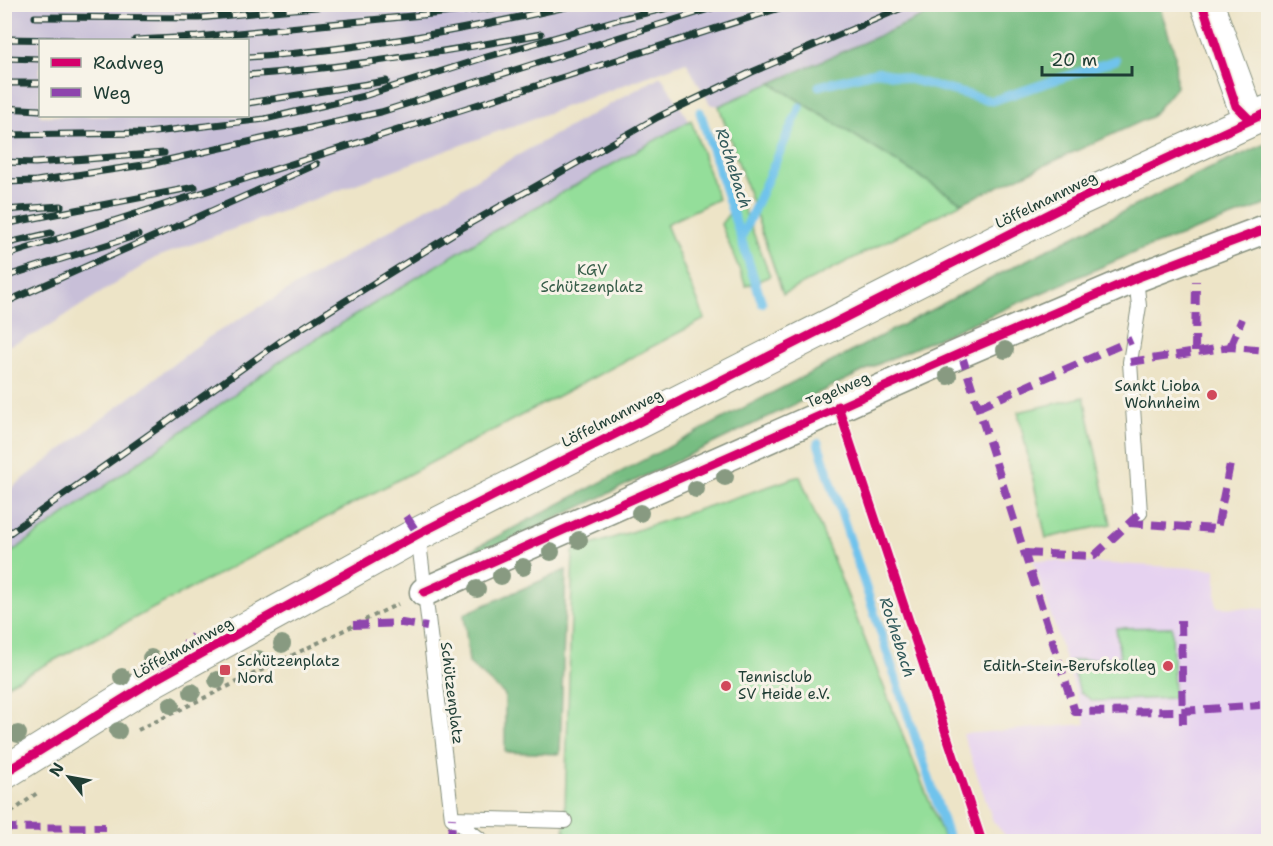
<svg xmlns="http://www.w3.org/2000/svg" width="1273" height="846" font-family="'Shantell Sans',sans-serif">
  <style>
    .built { fill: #e6d2f0 }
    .industrial { fill: #c8bfd8; fill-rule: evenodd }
    .green { fill: #94de9a; stroke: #5a8e67; stroke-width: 1.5 }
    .forest { fill: #77bd82; stroke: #4b7d5b; stroke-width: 1.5 }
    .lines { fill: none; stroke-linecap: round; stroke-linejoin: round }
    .stream { stroke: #70c3ec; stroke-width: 9 }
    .service-casing { stroke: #86907e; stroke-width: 16 }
    .minor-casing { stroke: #86907e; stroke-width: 31 }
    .tertiary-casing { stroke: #86907e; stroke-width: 35 }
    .path { stroke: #86907e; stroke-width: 4; stroke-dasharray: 4.5 4.5; stroke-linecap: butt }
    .service { stroke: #fff; stroke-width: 14 }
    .minor { stroke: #fff; stroke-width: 28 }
    .tertiary { stroke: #fff; stroke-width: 33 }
    .rail-casing { stroke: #1f3d34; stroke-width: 7 }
    .rail { stroke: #f7f3e8; stroke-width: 4.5; stroke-dasharray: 14; stroke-linecap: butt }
    .quiet { stroke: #8e44ad; stroke-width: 8; stroke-dasharray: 15 8; stroke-linecap: butt }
    .cycleway-casing { stroke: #f7f3e8; stroke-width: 13 }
    .cycleway { stroke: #d6006c; stroke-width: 9 }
    .tree { fill: #889a81 }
    .poi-dot { fill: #d1495b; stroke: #f7f3e8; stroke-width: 2 }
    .labels { text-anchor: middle; stroke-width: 6; stroke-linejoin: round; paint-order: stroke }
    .street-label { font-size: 15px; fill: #1f3d34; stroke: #f7f3e8 }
    .park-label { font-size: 15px; fill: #365d48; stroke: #f7f3e8 }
    .poi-label { font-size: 15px; fill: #1f3d34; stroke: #f7f3e8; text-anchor: end }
    .water-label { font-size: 16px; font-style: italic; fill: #2f5859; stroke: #f7f3e8 }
  </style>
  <rect width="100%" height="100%" fill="#f7f3e8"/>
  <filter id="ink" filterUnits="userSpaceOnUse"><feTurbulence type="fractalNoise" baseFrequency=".0167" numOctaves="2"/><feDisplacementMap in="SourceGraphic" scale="12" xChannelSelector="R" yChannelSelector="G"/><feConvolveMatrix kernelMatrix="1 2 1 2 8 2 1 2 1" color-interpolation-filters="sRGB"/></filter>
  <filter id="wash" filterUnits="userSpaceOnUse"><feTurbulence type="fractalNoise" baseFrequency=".008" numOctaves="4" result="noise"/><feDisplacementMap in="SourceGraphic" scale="24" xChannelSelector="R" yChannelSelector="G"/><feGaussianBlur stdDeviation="1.35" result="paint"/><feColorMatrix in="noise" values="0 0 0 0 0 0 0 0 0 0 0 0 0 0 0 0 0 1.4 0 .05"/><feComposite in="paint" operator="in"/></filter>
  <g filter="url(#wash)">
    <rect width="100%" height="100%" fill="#ede4c7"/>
    <!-- built -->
    <path class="built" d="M1033,560L1216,569V607L1268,609V841H1010L993,821L963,734L1086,724Z"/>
    <!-- industrial -->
    <path class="industrial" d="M5,5H953L719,106L710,104L686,62L155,258L38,333L5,347ZM40,40H248V116H40Z
      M661,76L689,121L485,236L288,356L5,557V493L209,337L502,164Z"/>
    <!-- green -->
    <path class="green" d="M771,83L962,203L783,294L719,106Z
      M691,120L718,199L666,224L705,319L5,686V557L288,356L485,236Z
      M740,199L770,276L746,286L721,224Z
      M1084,397L1111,524L1046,538L1018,412Z
      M800,476L945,841L564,842L573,551Z
      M1172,627L1174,698L1093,701L1080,692L1070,661L1120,657L1116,628Z"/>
    <!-- forest -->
    <path class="forest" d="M949,5H1159L1175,54L1176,87L1151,117L962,203L771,83Z
      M1268,143V204L1138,251L885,361L459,565L458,557L1017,265L1198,174Z
      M566,570L560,754L505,752V695L469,663L464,614Z"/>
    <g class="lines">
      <!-- stream -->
      <path class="stream" d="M819,86L878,71L992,101L1116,60
        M700,112L762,303
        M742,236L800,107
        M818,443L950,842"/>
    </g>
  </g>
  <g filter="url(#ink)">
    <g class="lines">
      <defs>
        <path id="service" d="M1136,278L1139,306L1130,362L1140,513
          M418,534L452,818L484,842
          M452,818L565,821"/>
        <path id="minor" d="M424,592L961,353L1136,278L1268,228"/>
        <path id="tertiary" d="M1207,4L1249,119
          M4,773L152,681L418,534L1075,201L1268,112"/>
      </defs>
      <!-- service casing -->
      <use href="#service" class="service-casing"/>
      <!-- minor casing -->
      <use href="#minor" class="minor-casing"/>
      <!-- tertiary casing -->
      <use href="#tertiary" class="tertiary-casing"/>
      <!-- path -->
      <path class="path" d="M138,730L398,604
        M4,818L37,793"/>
      <!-- service -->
      <use href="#service" class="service"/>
      <!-- minor -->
      <use href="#minor" class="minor"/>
      <!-- tertiary -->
      <use href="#tertiary" class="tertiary"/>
      <defs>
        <path id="rail" d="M35,17L199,18L347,4
          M620,19L685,4
          M4,39L72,40
          M135,40L197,37L535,4
          M248,57C360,50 469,29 579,4
          M4,58L40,59
          M248,75C346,68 444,52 541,34
          M4,83H40
          M248,103L386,81
          M4,108L40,110
          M4,135L146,133L265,119L364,96L483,58L627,17
          M4,162L35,163L164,153
          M4,182L36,181L150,164L381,112L725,4
          M4,210L61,206
          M4,224L195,187
          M4,244L51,233
          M4,256L792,4
          M4,277L138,235
          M4,303L317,164
          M4,537L281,341L462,228L658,117L752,72L911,4"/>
      </defs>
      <!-- rail casing -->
      <use href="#rail" class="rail-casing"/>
      <!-- rail -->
      <use href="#rail" class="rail"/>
      <!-- quiet -->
      <path class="quiet" d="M1230,347L1242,319
        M1195,351L1196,281
        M961,353L1075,712L1183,711L1260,705
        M1130,362L1230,347L1268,350
        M979,407L1132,340
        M406,516L418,534
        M1129,523L1217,529L1231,459
        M1025,553L1094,556L1140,513
        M1181,620L1183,724
        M353,625L402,623L427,627
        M161,671L193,636
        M4,822L10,828L105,827
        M451,842L452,818"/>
      <defs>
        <path id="cycleway" d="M1202,4L1236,106L1249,119
          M838,406L982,842
          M424,592L961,353L1136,278L1268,228
          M4,773L152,681L418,534L1075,201L1268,112"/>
      </defs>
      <!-- cycleway casing -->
      <use href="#cycleway" class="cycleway-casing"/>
      <!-- cycleway -->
      <use href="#cycleway" class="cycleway"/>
    </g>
    <!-- trees -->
    <g class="tree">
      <circle cx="1005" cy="350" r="9"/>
      <circle cx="948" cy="376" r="9"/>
      <circle cx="725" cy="477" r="9"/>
      <circle cx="696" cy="489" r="9"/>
      <circle cx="640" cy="513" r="9"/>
      <circle cx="579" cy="540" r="9"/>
      <circle cx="551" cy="552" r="9"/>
      <circle cx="523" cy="567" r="9"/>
      <circle cx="501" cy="576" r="9"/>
      <circle cx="477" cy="589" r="9"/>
      <circle cx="282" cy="644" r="9"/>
      <circle cx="151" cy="658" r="9"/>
      <circle cx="258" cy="659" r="9"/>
      <circle cx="122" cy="677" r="9"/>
      <circle cx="217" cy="680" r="9"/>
      <circle cx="192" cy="692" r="9"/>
      <circle cx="171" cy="705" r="9"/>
      <circle cx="118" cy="731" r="9"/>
      <circle cx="18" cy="734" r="9"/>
    </g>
  </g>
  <!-- markers -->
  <g class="poi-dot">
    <circle cx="1212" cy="395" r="6"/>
    <circle cx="1168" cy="666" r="6"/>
    <rect x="219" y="664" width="12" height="12" rx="3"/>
    <circle cx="726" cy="686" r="6"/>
  </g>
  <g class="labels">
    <!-- street labels -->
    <g class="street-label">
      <text transform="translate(1046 200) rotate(-26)" y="5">Löffelmannweg</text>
      <text transform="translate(838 390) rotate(-24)" y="5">Tegelweg</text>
      <text transform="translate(612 418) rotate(-27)" y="5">Löffelmannweg</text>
      <text transform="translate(183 648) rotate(-29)" y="5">Löffelmannweg</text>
      <text transform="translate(452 693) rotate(83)" y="5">Schützenplatz</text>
    </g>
    <!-- park labels -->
    <g class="park-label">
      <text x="592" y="275">KGV<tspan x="592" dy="17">Schützenplatz</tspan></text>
    </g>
    <!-- poi labels -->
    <g class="poi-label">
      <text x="1200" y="391">Sankt Lioba<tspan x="1200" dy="17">Wohnheim</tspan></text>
      <text x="237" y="666" text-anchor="start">Schützenplatz<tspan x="237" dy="17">Nord</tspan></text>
      <text x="1156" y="671">Edith-Stein-Berufskolleg</text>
      <text x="738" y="682" text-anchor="start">Tennisclub<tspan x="738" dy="17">SV Heide e.V.</tspan></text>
    </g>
    <!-- water labels -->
    <g class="water-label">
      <text transform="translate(734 168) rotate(72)" y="6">Rothebach</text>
      <text transform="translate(898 637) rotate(72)" y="6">Rothebach</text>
    </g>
  </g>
  <!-- margin -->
  <rect width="1273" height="846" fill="none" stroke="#f7f3e8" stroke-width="24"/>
  <!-- legend -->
  <rect x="39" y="39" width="210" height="78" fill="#f7f3e8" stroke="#a1aaa0" stroke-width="1.5"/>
  <rect x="51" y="58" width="30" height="9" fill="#d6006c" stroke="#a1aaa0" stroke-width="1.5"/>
  <text x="93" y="69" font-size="18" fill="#1f3d34">Radweg</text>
  <rect x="51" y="88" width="30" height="9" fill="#8e44ad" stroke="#a1aaa0" stroke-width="1.5"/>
  <text x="93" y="99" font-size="18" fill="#1f3d34">Weg</text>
  <!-- north arrow -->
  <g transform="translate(69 777) rotate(301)" stroke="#f7f3e8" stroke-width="4.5" paint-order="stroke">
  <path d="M0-4.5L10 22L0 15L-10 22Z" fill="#1f3d34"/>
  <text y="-9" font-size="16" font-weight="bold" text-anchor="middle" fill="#1f3d34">N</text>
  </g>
  <!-- scale -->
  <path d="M1042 66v9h90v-9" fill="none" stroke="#1f3d34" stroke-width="3"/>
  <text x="1051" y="66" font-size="18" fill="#1f3d34" stroke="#f7f3e8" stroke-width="4.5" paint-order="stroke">20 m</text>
</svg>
